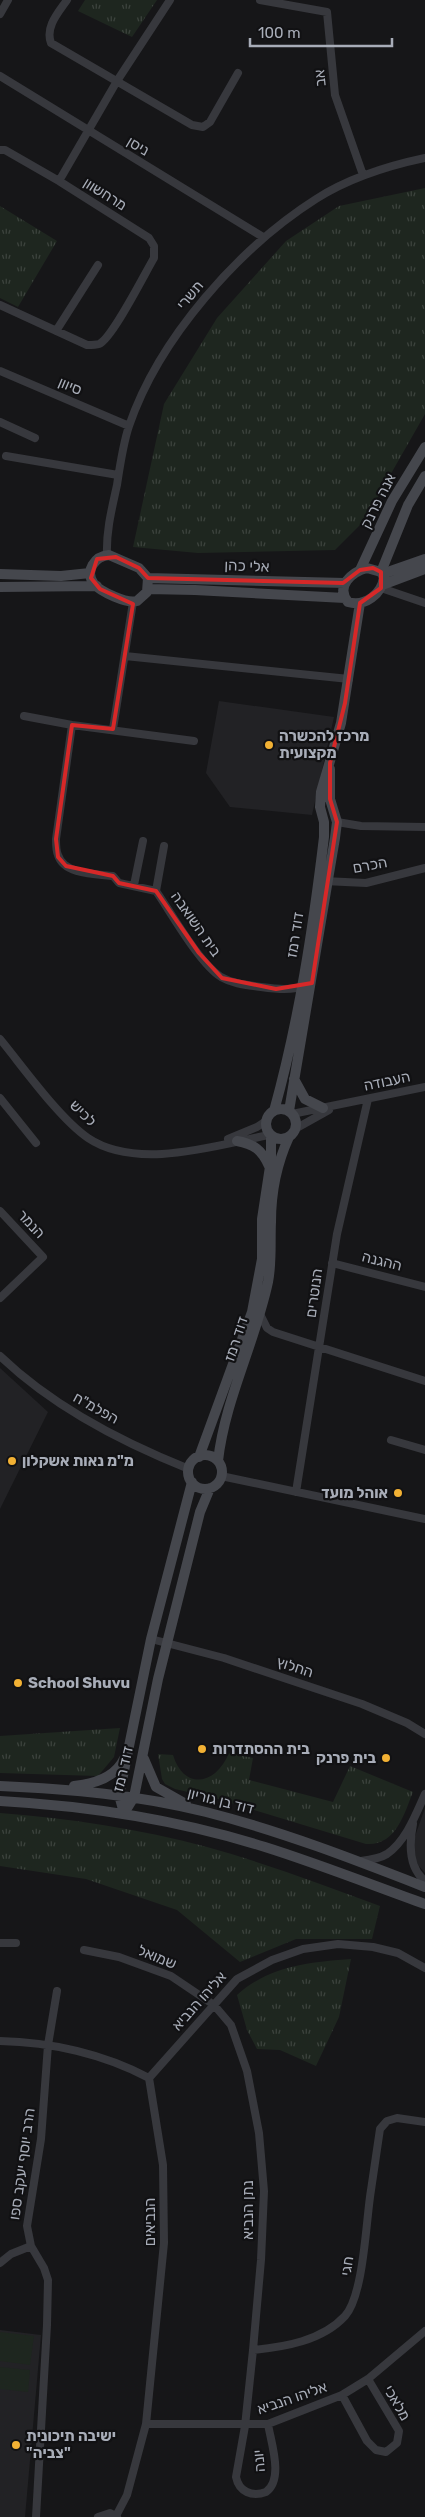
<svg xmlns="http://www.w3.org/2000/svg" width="425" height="2517" font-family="Rubik,'Noto Sans Hebrew',sans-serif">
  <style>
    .built { fill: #222225 }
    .grass { fill: url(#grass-tufts) }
    .garden { fill: #1e261f }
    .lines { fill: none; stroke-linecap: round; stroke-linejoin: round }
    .street { stroke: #37383d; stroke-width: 8 }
    .secondary { stroke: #45474d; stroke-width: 10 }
    .marked { fill: none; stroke: #d62828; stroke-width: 4; stroke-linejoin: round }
    .poi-dot { fill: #f2b134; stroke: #111113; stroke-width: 2 }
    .labels { text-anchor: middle; stroke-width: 4.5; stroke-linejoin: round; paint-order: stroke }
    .street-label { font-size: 15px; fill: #a8adb8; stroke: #111113 }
    .poi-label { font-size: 15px; font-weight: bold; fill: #a8adb8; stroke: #111113; text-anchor: start }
  </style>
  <defs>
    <pattern id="grass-tufts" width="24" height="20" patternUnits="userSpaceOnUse" patternTransform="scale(1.25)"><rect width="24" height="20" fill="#1e261f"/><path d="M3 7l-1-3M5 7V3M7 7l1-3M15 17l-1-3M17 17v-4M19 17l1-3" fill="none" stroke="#3c433d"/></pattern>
  </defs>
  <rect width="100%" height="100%" fill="#161618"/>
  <!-- built -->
  <path class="built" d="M219,701L334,717L312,815L230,807L206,773Z
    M0,1368L48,1412L0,1509Z
    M425,1808V1873L418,1865L414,1855V1839Z
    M0,2330L41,2335L25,2517H0Z"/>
  <!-- grass -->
  <path class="grass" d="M85,0H157L132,37L78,11Z
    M425,188V414L364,521L335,550L198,553L133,547L164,404L217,318L286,241L339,206Z
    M0,206L57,241L18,307L0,298Z
    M120,1728L114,1757L98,1776L0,1773V1736Z
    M229,1753L253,1758L249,1780L333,1802L350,1766L413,1792C404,1814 396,1846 366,1844L218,1799L175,1789L165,1784L162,1779L158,1754L173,1755C184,1791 216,1785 229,1753Z
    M0,1813C69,1818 140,1829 207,1847C265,1863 323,1885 380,1906L372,1939H296L240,1962L177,1910L86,1879L0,1866Z
    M351,1959L339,2017L316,2066L280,2050L257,2049L247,2030L237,1995C269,1966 310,1962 351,1959Z"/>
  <!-- garden -->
  <path class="garden" d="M0,2332L34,2336L30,2365L0,2361Z
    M0,2367L30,2370L28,2392L0,2389Z"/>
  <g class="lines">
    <!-- street -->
    <path class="street" d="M67,0C58,13 45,27 51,43L192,125L203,127L210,122L238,73
      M260,0L327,12L335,95L363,175
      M0,14L8,0
      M0,76L263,237
      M0,150H5L59,181L149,238L154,246V258C145,273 112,339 99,344C96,345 90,345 87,345L0,305
      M59,181L117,81L170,0
      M56,331L98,265
      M0,371L129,426
      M0,422L35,438
      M6,456L118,475
      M107,555C106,531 112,508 117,485C120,465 123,444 129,426C159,338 239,248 316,199C349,178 387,166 425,158
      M381,588L425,603
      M125,656L349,679
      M24,716L72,725L194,741
      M72,725L56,839C56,844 56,851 58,855C64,875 97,874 113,876L119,883L156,891C172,914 199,963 221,977C233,984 247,985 261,987C276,989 292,991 307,985
      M113,729L133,602
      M337,822L361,826L425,827
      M324,881L366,883L425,868
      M134,885L143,841
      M156,891L164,846
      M0,1039C23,1067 59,1118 88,1138C137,1171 217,1145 269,1135
      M0,1098L36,1143
      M292,1114L425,1087
      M295,1129L329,1110
      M228,1139L257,1127L266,1121
      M0,1211L43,1257L0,1298
      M332,1263L425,1287
      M260,1314L267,1328L273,1332L425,1381
      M0,1356C53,1407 121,1442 189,1469
      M391,1440L425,1450
      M221,1476L425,1519
      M296,1492L337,1234L368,1099
      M151,1639L224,1658L362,1704L407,1723L425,1734
      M413,1824C409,1844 408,1867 425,1881
      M360,1861C369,1860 379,1859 387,1854C406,1841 416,1814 425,1794
      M0,1943H16
      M84,1950L119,1957L171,1976L214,2005L231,2025L247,2071L259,2133L264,2191L261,2260L253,2350L245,2426L236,2477C239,2492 252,2497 266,2492C284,2479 271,2443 268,2424
      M0,2041C51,2042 104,2054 149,2078L163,2165L164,2243L146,2424L127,2495L116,2516
      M149,2078L237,1979L272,1960L303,1949L338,1944L373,1947L398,1953L425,1968
      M0,2263L11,2254L31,2246
      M253,2350C284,2347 322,2341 345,2316C364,2295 366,2219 371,2190C374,2169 377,2149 380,2129L387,2121L397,2118L425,2122
      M342,2395L367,2441L376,2450L386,2452L397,2443L399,2431L368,2379
      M146,2424H268L342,2395L368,2379L425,2331
      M36,2517L47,2325L48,2280L44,2268L31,2246L27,2226L41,2139L48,2045L57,1991
      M98,2517L110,2513L117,2517"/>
    <!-- secondary -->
    <path class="secondary" d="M109,555L139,568L148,578L147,592L137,601C127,604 101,592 94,584C84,571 95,556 109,555Z
      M367,568L381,572L384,577C382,594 365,607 348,602C335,586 352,572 367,568Z
      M360,570L392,501L425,447
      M381,572L408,505L425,476
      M0,574L61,576L90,573
      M382,574L425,559
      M148,578L345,583
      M382,585L425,569
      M0,587L97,586
      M148,589L195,590L345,598
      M294,1079L305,1099L323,1108
      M266 1124a15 15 0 1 1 30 0a15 15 0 1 1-30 0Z
      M274,1111C299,1021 313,929 324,837V822L320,807L321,792L341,723L360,603
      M289,1111L335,838L337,822L330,799V769
      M237,1141C254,1144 262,1150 269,1166
      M188 1472a17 17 0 1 1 34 0a17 17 0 1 1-34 0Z
      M199,1457L252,1312L262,1259V1219L271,1160V1136
      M218,1461C225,1399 255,1343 268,1282C272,1262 270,1242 271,1222C271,1193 277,1163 289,1137
      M144,1759L156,1787L186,1804
      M0,1786C70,1789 139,1795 206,1812C281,1831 353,1859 425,1887
      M74,1786C94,1784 115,1778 124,1759
      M0,1801C89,1806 179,1820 265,1847C319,1864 372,1885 425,1904
      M124,1813L119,1795L151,1639L192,1482
      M124,1813L134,1797L158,1679L200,1512L210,1488"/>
  </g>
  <!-- marked area -->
  <path class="marked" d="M116,557L139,568L148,578L343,583L360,570L373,568L381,572V588L360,603L345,703L330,763V799L337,822L312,983L276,989L222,978L199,953L156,891L119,883L113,876L66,866L58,857L56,839L72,725L113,729L133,604L100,589L91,578L97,559Z"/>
  <!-- markers -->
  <g class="poi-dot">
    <circle cx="269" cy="745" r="5"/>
    <circle cx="12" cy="1461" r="5"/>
    <circle cx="398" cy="1493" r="5"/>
    <circle cx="18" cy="1683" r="5"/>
    <circle cx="202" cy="1749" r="5"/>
    <circle cx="386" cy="1758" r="5"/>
    <circle cx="16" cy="2445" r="5"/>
  </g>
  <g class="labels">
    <!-- street labels -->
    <g class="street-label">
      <text transform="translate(320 78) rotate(-96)" y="5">אב</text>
      <text transform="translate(138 146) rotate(31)" y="5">ניסן</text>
      <text transform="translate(105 194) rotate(32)" y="5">מרחשוון</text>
      <text transform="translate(190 295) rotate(-50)" y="5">תשרי</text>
      <text transform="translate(70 386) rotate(23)" y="5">סיוון</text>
      <text transform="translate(378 501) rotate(-63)" y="5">אנה פרנק</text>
      <text transform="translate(247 566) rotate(2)" y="5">אלי כהן</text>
      <text transform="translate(370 865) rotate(-10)" y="5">הכרם</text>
      <text transform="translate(196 924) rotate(55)" y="5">בית השואבה</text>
      <text transform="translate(295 935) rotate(-81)" y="5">דוד רמז</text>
      <text transform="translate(387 1081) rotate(-12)" y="5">העבודה</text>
      <text transform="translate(83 1113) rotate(44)" y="5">לכיש</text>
      <text transform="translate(31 1224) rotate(47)" y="5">הנמר</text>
      <text transform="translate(382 1261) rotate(14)" y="5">ההגנה</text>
      <text transform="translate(314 1293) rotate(-82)" y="5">הנוטרים</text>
      <text transform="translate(236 1339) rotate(-72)" y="5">דוד רמז</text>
      <text transform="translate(96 1408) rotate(29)" y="5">הפלמ"ח</text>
      <text transform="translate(295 1667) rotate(18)" y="5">החלוץ</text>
      <text transform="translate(123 1769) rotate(-77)" y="5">דוד רמז</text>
      <text transform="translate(221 1801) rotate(14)" y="5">דוד בן גוריון</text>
      <text transform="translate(157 1957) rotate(22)" y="5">שמואל</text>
      <text transform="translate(199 2001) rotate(-48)" y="5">אליהו הנביא</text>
      <text transform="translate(22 2164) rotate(-82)" y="5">הרב יוסף יעקב ספו</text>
      <text transform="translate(248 2210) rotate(-90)" y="5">נתן הנביא</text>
      <text transform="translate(150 2222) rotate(-90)" y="5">הנביאים</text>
      <text transform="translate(347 2266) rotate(-81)" y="5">חגי</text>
      <text transform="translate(292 2398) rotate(-19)" y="5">אליהו הנביא</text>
      <text transform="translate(397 2403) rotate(60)" y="5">מלאכי</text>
      <text transform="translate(259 2461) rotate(-95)" y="5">יונה</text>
    </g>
    <!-- poi labels -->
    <g class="poi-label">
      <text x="279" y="741">מרכז להכשרה<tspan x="279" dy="17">מקצועית</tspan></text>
      <text x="22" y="1466">מ"מ נאות אשקלון</text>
      <text x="388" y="1498" text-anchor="end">אוהל מועד</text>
      <text x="28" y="1688">School Shuvu</text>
      <text x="212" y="1754">בית ההסתדרות</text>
      <text x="376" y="1763" text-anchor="end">בית פרנק</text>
      <text x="26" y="2441">ישיבה תיכונית<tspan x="26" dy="17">"צביה"</tspan></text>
    </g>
  </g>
  <!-- scale -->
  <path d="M250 38v8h142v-8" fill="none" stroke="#a8adb8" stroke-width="2.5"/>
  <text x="258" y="38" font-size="15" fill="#a8adb8" stroke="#111113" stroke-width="4" paint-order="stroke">100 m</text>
</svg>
